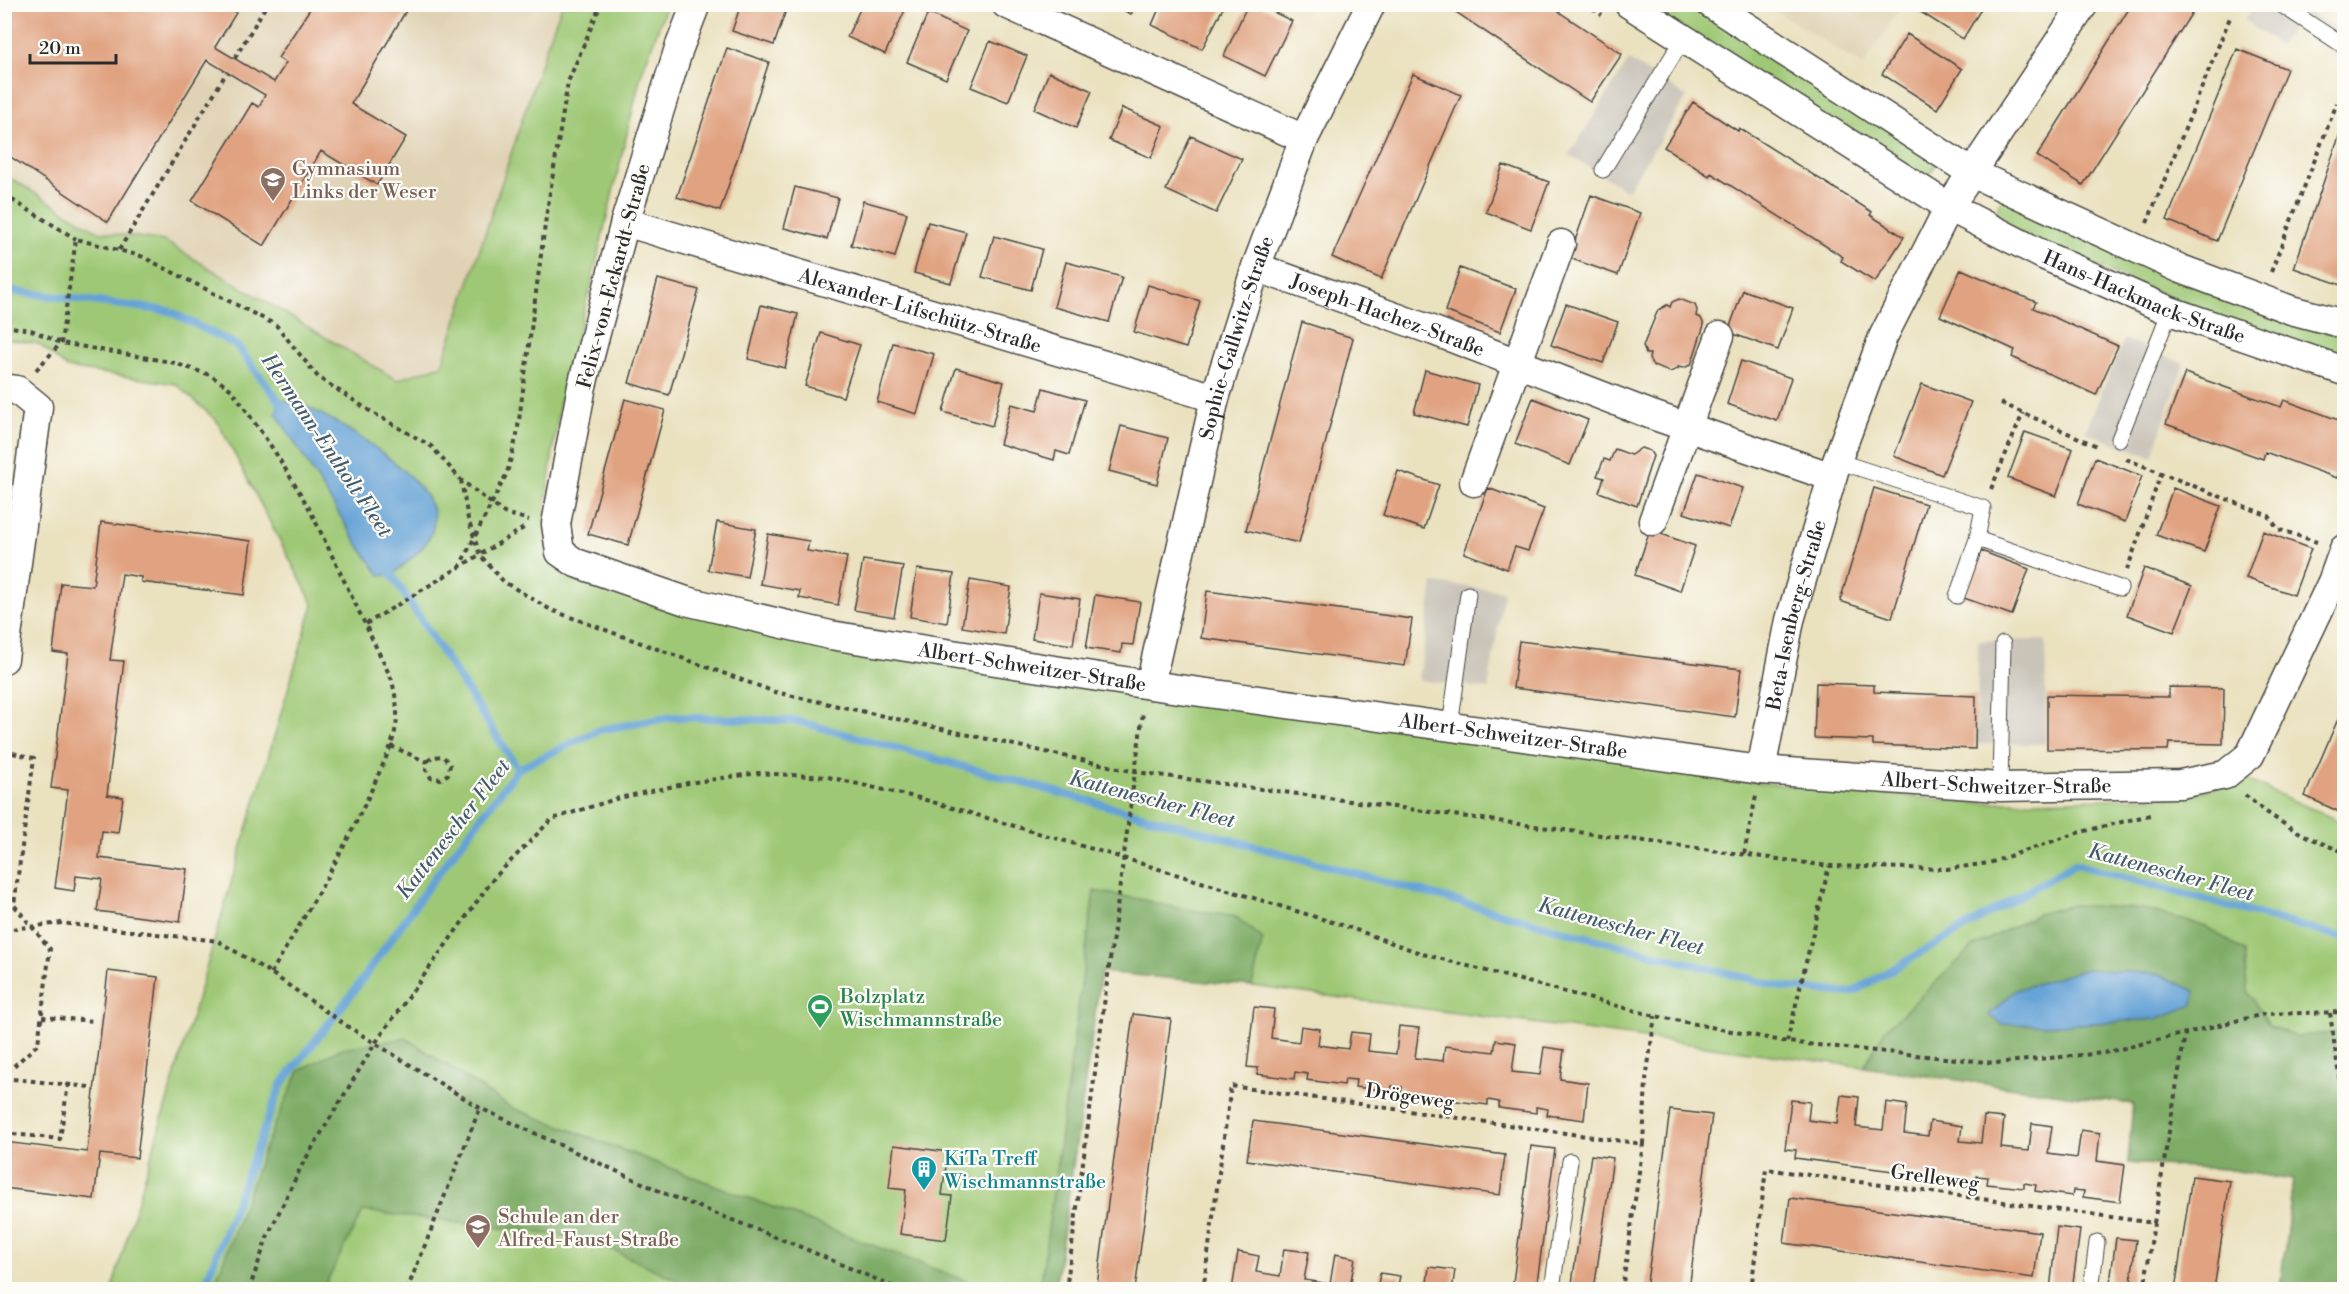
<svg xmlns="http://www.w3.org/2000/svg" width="2349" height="1294" font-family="'Libre Bodoni',serif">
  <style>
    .built { fill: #e0d2b4 }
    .industrial { fill: #c9c3b8 }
    .green { fill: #9ec874; stroke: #647a50; stroke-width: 1.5 }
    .forest { fill: #7eac66; stroke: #546c48; stroke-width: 1.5; fill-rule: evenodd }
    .water { fill: #65a2d6; stroke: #486680; stroke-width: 1.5 }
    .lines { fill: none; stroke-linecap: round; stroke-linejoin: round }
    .stream { stroke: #65a2d6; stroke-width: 8 }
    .building { fill: #e0a280 }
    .service-casing { stroke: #484641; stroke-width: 17 }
    .minor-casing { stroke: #484641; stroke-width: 31 }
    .path { stroke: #484641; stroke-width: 4; stroke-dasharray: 4.5 4.5; stroke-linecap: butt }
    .service { stroke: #fff; stroke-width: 15 }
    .minor { stroke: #fff; stroke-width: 28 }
    .labels { text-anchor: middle; stroke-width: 4.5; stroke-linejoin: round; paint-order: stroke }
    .education-label { font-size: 20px; fill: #785e54; stroke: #fdfcf7; text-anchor: start }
    .street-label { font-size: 20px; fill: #2b2b2b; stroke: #fdfcf7 }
    .leisure-label { font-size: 20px; fill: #27864d; stroke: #fdfcf7; text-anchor: start }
    .culture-label { font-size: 20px; fill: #0d838f; stroke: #fdfcf7; text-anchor: start }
    .water-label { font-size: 21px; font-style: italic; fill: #425b6f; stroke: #fdfcf7 }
  </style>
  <rect width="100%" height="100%" fill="#fdfcf7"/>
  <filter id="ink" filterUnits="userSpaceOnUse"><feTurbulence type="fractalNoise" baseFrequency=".0167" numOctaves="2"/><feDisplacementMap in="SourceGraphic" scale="12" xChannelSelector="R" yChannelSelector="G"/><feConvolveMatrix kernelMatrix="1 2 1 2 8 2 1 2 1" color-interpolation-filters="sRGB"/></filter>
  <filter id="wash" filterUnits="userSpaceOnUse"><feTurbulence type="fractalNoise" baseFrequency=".008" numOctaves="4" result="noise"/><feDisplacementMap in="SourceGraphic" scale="24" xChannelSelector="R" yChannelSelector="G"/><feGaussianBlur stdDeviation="1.35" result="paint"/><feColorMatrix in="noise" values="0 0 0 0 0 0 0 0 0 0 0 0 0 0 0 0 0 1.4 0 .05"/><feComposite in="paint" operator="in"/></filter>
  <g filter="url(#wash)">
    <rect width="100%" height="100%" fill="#eae1bf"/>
    <!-- built -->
    <path class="built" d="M4,5H562L545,50L442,365L397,380L164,241L97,231L5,174Z
      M1767,5H1902L1863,66Z"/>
    <!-- industrial -->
    <path class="industrial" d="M2254,5H2309L2306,11L2344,32V58L2292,28L2279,46L2244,20Z
      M1629,60L1687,97L1627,191L1569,155Z
      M2124,339L2184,364L2152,457L2085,432Z
      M1433,583L1504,591L1488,689L1419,680Z
      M2046,640L2045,744H1977L1978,641Z"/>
    <!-- green -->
    <path class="green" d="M562,5H667L641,75L590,288L560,401L545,509L547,547L610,586L1762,783L1978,803L2190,796L2242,778L2344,823V1289H2280L2293,1180L2226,1169L2128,1163L2133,1104L1864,1067L1252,986L1101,971L1055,1289H112L313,604L217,421L176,384L67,368L39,344L5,339L4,174L97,231L164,241L397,380L442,365L545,50Z
      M1644,5H1697L1939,160L1924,183Z
      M2003,197L2344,332V363L2259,335L1991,221Z"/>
    <!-- forest -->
    <path class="forest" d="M1094,891L1139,899L1173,907L1236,917L1263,939L1252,986L1101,972L1055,1289H1040Z
      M2072,905L2144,909L2207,927L2244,951L2247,991L2270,1026L2294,1036L2344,1032V1289H2280L2293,1180L2226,1169L2128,1163L2133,1104L1864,1067L1885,1030L1973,947L2038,914ZM2156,1019L2064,1025L2002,1024Z
      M406,1038L510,1107L987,1289H696L589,1239L363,1211L323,1289H213L265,1147L299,1071L342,1048Z"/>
    <!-- water -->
    <path class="water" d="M280,400C286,401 293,401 298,403C333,417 435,478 434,519C434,546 408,559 392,576L380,575L359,546L276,413Z
      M2086,969L2159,974L2195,991L2193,1005L2156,1019L2064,1025L2002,1024L1989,1015L2016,990Z"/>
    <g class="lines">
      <!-- stream -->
      <path class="stream" d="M4,290L169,311L236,345L285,409
        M386,566L518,769
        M203,1290L281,1085L360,983L433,880L518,769L599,730L672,717L797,721L1587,937L1781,987L1851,993L2075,864L2344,938"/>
    </g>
    <g id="blocks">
      <!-- building -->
      <path class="building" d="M5,4H223L236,13L215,47L274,82L286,63L278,58L313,4H410L351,104L406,137L377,185L321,151L264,246L192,201L252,103L259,107L265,95L207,60L108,222L5,153Z
        M741,4H788L774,45L732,31Z
        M1110,4H1136L1131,14Z
        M1161,4H1225L1202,49L1152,25Z
        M1248,4H1257L1292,21L1265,76L1224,56Z
        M1444,4H1547L1622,54L1590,102Z
        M1923,4H1984L1963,39L1919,11Z
        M2132,4H2183L2193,11L2083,185L2037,156Z
        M862,5H899L906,8L885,54L847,37Z
        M928,13L967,31L946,79L907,62Z
        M1907,34L1962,69L1937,109L1882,74Z
        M990,41L1027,56L1008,102L971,87Z
        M727,48L769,62L720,211L677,197Z
        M2237,49L2287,69L2217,241L2167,220Z
        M1049,72L1092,91L1076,128L1034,109Z
        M1413,74L1461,95L1381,279L1332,257Z
        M1693,102L1738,131L1739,128L1872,212L1870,215L1904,237L1875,282L1841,261L1843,257L1711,173L1709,176L1664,147Z
        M1122,108L1164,126L1151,158L1109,140Z
        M2344,122V286L2294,268Z
        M1191,136L1242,159L1216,213L1166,190Z
        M1503,165L1549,182L1531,229L1486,212Z
        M795,187L838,198L827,239L784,228Z
        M1591,195L1640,213L1618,275L1569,258Z
        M863,201L907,213L895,257L851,245Z
        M928,222L966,232L951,283L914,273Z
        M994,236L1042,249L1031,290L982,277Z
        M1066,262L1122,277L1109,322L1054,307Z
        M1460,268L1516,289L1500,332L1445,311Z
        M1961,269L2036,302L2033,308L2118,346L2096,395L2012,357L2015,350L1940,316Z
        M658,279L699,290L669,395L629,383Z
        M1148,285L1200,301L1186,348L1134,332Z
        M1743,290L1793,308L1778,350L1728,332Z
        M1679,299L1695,305L1697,310L1696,316L1701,318L1704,325L1691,365L1683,368L1678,367V369L1670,372L1653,366L1649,359L1650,354H1646L1643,346L1658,310L1667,305L1670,307L1672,302Z
        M1566,304L1618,322L1603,363L1551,345Z
        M761,305L798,314L785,368L748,359Z
        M1302,322L1353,338L1299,543L1246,530Z
        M821,333L860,345L843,397L805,386Z
        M893,343L934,354L917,414L877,402Z
        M1741,361L1791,378L1777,421L1727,404Z
        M956,368L1004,382L992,426L943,412Z
        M1425,370L1478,385L1467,427L1414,413Z
        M2185,373L2281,407L2284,400L2344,422V459L2337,478L2265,452L2263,459L2166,424Z
        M1922,384L1971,402L1942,475L1894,456Z
        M1043,388L1085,400L1069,455L1056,451L1054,460L1000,444L1011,404L1037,411Z
        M1533,398L1588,420L1570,465L1515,444Z
        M625,399L665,410L628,545L588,534Z
        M1121,426L1168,438L1157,484L1109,471Z
        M2025,432L2073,449L2056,496L2008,478Z
        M1641,448L1650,451L1653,456L1637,506L1599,492L1604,478L1597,476L1604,459L1610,461L1615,449L1631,455Z
        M2095,458L2142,476L2125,522L2078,504Z
        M1398,471L1439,485L1424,529L1383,515Z
        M1698,473L1743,488L1729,528L1684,513Z
        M1488,488L1544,509L1528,551L1515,547L1507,569L1464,553Z
        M1874,488L1926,504L1892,618L1840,601Z
        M2173,488L2221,506L2204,552L2156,535Z
        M101,522L251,541L244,595L141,582V577L122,574L110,660L124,661L107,795L123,797L118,833L102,831L99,858L187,869L180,922L97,911L102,879L76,876L74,891L55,888L68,790L51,788L68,654L53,652L61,583L93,586Z
        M717,522L756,529L747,577L708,570Z
        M1650,530L1695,546L1680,591L1635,575Z
        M2263,531L2311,549L2294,595L2246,578Z
        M768,534L809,541L807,551L847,557L838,605L799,598L800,591L760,584Z
        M1981,551L2029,569L2012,615L1964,598Z
        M863,560L903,566L894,617L854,610Z
        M2144,568L2192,586L2174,632L2127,615Z
        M917,569L954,574L947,623L910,617Z
        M970,580L1011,587L1004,634L962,627Z
        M1207,591L1412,619L1405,666L1201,638Z
        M1039,593L1080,599L1073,645L1032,639Z
        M1095,595L1140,602L1133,645L1122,644L1121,653L1086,648Z
        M1519,641L1741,669L1735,717L1513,688Z
        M1816,683L1874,685V692L1976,696L1975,749L1873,745V740L1814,738Z
        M2169,687L2224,688L2223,744L2169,743L2168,750L2047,749V695L2169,697Z
        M2344,705V814L2305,796Z
        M108,971L158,977L137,1158L100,1154L94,1199L4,1188V1142L87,1152Z
        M1254,1007L1274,1009L1271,1038L1299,1042L1301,1026L1320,1029L1318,1045L1348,1049L1351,1032L1370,1034L1368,1051L1396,1054L1399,1026L1419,1028L1415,1058L1443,1061L1445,1046L1494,1052L1496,1040L1516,1043L1512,1072L1540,1075L1544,1047L1564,1050L1560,1079L1588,1083L1584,1120L1547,1115L1548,1109L1536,1107V1113L1499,1108V1102L1488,1100V1105L1401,1094L1402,1087L1392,1086L1391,1091L1355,1087L1356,1080L1345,1079L1344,1085L1307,1080L1308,1074L1295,1072L1294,1079L1257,1074L1258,1068L1247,1067Z
        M1133,1014L1171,1019L1135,1290H1121L1097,1286Z
        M1841,1095L1859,1097L1856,1127L1883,1130L1886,1102L1907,1105L1904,1133L1928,1136L1930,1121L1962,1126L1960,1141L1981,1143L1984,1116L2004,1118L2001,1148L2029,1151L2032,1123L2052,1126L2048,1154L2077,1158L2081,1130L2100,1133L2097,1161L2125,1165L2120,1202L2083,1197L2084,1191L2073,1190L2072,1196L2035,1191L2036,1185L2024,1183V1188L1987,1184L1988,1177L1976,1176V1182L1795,1158L1796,1150L1785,1149L1791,1100L1810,1102L1808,1120L1837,1124Z
        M1670,1110L1712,1115L1695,1242L1689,1290H1646Z
        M1253,1121L1505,1155L1500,1195L1247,1160Z
        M894,1145L948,1152L942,1195L952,1196L946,1240L900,1234L906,1190L889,1188Z
        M1531,1146L1555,1149L1536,1290H1512Z
        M1591,1155L1613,1158L1594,1290H1571Z
        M2192,1176L2230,1181L2214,1290H2175Z
        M1790,1198L2040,1232L2034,1278L1784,1243Z
        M2057,1227L2080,1230L2072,1290H2050Z
        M2116,1238L2136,1240L2130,1290H2109Z
        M1284,1249L1309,1252L1304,1280L1330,1284L1335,1254L1355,1258L1350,1287L1358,1290H1232L1238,1252L1259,1256L1256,1272L1280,1276Z
        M1429,1267L1455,1270L1452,1290H1426Z
        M1380,1273L1400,1276L1397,1290H1377Z"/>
    </g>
  </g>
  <g filter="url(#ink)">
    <use href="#blocks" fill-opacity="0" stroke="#484641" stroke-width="1.5"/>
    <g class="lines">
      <defs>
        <path id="service" d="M2280,4L2344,46
          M1603,170L1683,39
          M2119,439L2170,311
          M1837,461L1983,508L1977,539L2120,588
          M1957,596L1977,539
          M1450,727L1468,594
          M2000,787L2003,644
          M1552,1290L1570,1161
          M2091,1290L2097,1242"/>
        <g id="minor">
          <path id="s1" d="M696,4L679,48L625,222L582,386L556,524L560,552L576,563L686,601L830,635L1150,685L1761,770L2000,787L2180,784L2225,775L2250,755L2332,582L2344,549"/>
          <path d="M1006,4L1304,139"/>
          <path id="s2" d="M1629,4L1949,207L2043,255L2170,311L2344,371"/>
          <path d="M1711,4L1972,173L2181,269L2291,310L2344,324"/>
          <path id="s3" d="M625,222L1215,398"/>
          <path id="s4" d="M1256,267L1434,331L1652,415L1832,477"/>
          <path d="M4,388L17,390L38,407L4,659"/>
          <path d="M1474,482L1561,244"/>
          <path d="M1653,521L1720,336"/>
          <path id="s5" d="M1150,685L1215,398L1256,267L1304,139L1371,4"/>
          <path id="s6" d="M1761,770L1790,620L1837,461L1883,337L1949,207L2084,4"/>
        </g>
      </defs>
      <!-- service casing -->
      <use href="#service" class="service-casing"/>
      <!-- minor casing -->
      <use href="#minor" class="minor-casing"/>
      <!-- path -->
      <path class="path" d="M1585,4L1602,15
        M235,58L267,4
        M4,195L76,239
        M2147,223L2231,15
        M119,250L227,72
        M2271,272L2337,103
        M4,326L31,330L61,343L171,362L210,375L232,390L275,452L309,508L392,680C395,695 399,710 396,726C393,745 383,764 375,782C346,848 308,911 271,973
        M36,370L61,343L76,239L141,256L276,325L318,377L373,413L431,446L461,480L504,513L529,520
        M2001,403L2099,447
        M2126,459L2269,516L2278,529L2317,542
        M461,480L468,519L480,555L504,582L551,610L775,692L1136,772L1829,866L1947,869L1989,863L2077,833L2150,815
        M1991,489L2023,413
        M459,568L507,473L517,435L546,217L568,82L601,4
        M2127,570L2161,474
        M366,624L527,526
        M391,746L427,762L426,770L431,778L441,779L448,774L450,765L443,756L432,757L427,762
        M4,751L34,758L14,905L50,949L38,1044L4,1075
        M2245,795C2276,822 2306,838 2344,852
        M1744,854L1756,796
        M4,930L61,923L218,941L271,973L344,1024L480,1108L666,1194L796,1245L901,1290
        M2330,1013L2344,1111
        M42,1017L94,1021
        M1787,1042L1829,866
        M4,1078L90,1087
        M4,1133L60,1139L68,1084
        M1643,1144L1646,1080L1655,1016
        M2154,1223L2185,1034
        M249,1290L268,1235L302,1165L376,1042L494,878L552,819L619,798L688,783L758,773L828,777L919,798L1123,858L1345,926L1423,954L1655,1016L1787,1042L1995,1063L2104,1053L2264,1014L2344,1012
        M407,1290L480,1108
        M1066,1290L1143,712
        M1203,1290L1231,1086L1643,1144L1622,1290
        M1751,1290L1766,1169L2154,1223L2144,1290
        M2344,1290V1287"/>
      <!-- service -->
      <use href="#service" class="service"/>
      <!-- minor -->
      <use href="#minor" class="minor"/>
    </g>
  </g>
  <!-- icons -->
  <defs>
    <symbol id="school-pin" viewBox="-11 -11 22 30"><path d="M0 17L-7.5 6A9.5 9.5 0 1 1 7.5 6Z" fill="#8d6e63" stroke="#fdfcf7"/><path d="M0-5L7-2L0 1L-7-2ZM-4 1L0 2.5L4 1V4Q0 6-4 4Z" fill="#fff"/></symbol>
    <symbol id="stadium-pin" viewBox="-11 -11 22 30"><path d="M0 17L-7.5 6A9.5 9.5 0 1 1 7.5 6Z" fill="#2e9e5b" stroke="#fdfcf7"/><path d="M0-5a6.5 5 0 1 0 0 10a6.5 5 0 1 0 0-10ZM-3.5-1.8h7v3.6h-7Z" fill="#fff"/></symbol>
    <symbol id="building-pin" viewBox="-11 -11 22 30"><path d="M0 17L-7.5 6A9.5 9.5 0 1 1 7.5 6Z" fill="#0f9aa8" stroke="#fdfcf7"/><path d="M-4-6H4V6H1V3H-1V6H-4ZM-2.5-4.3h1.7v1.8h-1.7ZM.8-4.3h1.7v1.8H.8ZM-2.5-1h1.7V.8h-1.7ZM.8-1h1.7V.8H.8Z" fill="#fff"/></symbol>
  </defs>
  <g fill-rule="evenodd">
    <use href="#school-pin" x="258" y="165" width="30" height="40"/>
    <use href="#stadium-pin" x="805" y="992" width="30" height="40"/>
    <use href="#building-pin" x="909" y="1154" width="30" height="40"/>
    <use href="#school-pin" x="463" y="1212" width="30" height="40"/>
  </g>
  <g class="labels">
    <!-- education labels -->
    <g class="education-label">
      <text x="292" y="175">Gymnasium<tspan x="292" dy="23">Links der Weser</tspan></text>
      <text x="498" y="1223">Schule an der<tspan x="498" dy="23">Alfred-Faust-Straße</tspan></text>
    </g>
    <!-- street labels -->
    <g class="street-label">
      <text transform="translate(613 276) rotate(-75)" y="7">Felix-von-Eckardt-Straße</text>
      <text dy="7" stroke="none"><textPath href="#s2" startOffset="594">Hans-Hackmack-Straße</textPath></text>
      <text dy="7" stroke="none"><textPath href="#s3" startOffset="308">Alexander-Lifschütz-Straße</textPath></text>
      <text dy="7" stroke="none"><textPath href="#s4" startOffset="140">Joseph-Hachez-Straße</textPath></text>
      <text dy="7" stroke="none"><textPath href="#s5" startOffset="358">Sophie-Gallwitz-Straße</textPath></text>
      <text dy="7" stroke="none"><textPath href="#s6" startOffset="159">Beta-Isenberg-Straße</textPath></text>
      <text dy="7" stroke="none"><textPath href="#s1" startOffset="1056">Albert-Schweitzer-Straße</textPath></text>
      <text dy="7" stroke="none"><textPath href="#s1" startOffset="1542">Albert-Schweitzer-Straße</textPath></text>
      <text dy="7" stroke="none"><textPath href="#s1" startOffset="2028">Albert-Schweitzer-Straße</textPath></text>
      <text transform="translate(1410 1096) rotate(8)" y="7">Drögeweg</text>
      <text transform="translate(1935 1177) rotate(8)" y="7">Grelleweg</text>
    </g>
    <!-- leisure labels -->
    <g class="leisure-label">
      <text x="840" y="1003">Bolzplatz<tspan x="840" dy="23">Wischmannstraße</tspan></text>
    </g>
    <!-- culture labels -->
    <g class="culture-label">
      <text x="944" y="1165">KiTa Treff<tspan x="944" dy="23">Wischmannstraße</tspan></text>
    </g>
    <!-- water labels -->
    <g class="water-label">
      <text transform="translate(327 445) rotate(56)" y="7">Hermann-Entholt Fleet</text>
      <text transform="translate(1152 799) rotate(15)" y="7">Kattenescher Fleet</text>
      <text transform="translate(453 829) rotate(-52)" y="7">Kattenescher Fleet</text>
      <text transform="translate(2171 872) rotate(15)" y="7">Kattenescher Fleet</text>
      <text transform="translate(1621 926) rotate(15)" y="7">Kattenescher Fleet</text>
    </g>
  </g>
  <!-- margin -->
  <rect width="2349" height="1294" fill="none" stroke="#fdfcf7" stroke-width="24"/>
  <!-- scale -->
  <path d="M30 54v9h86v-9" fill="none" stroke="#2b2b2b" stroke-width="3"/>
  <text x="39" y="54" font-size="18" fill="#2b2b2b" stroke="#fdfcf7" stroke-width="4.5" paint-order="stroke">20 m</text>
</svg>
